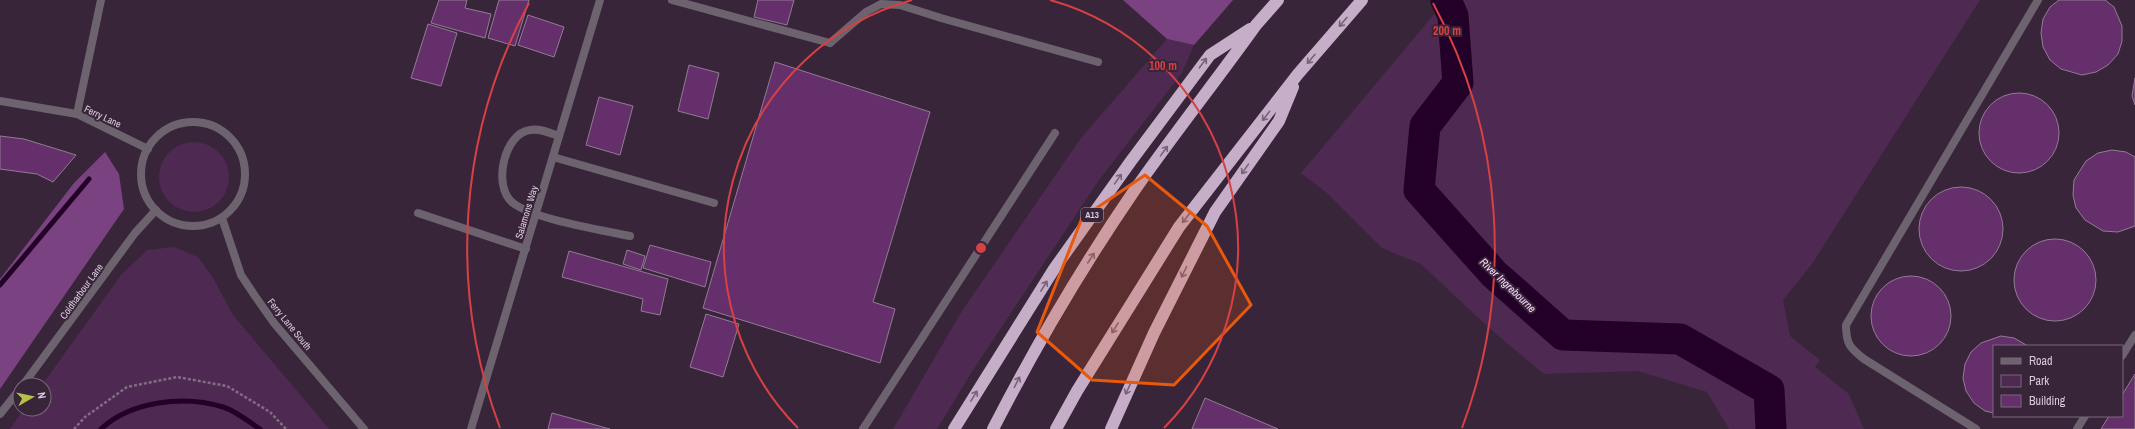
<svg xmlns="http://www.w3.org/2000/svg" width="2135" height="429" font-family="'Archivo Narrow',sans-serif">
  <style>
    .green { fill: #4e2952 }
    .forest { fill: #7a4280 }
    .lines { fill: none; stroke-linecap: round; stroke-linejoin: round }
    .stream { stroke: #230027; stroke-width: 5 }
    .river { stroke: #230027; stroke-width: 31 }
    .building { fill: #652f6b; stroke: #927b94 }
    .path { stroke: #806f81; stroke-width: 2.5; stroke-dasharray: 3 2; stroke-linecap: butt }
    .lane { stroke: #6d636e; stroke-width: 8 }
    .street { stroke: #6d636e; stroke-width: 8 }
    .highway { stroke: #c6adc8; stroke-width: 12 }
    .oneway { stroke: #78627a }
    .marked { fill: #e8590c; fill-opacity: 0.2; stroke: #e8590c; stroke-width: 3; stroke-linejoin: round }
    .ring { fill: none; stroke: #d64143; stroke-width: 2 }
    .labels { text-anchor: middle; stroke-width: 4; stroke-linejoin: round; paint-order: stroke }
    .shield { fill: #39253a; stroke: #a99aaa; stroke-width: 1 }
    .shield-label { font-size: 9px; font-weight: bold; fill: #d9ccda }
    .street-label { font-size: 10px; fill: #d9ccda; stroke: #39253a }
    .water-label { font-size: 11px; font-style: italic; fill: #f6d6f9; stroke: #39253a }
    .centre { fill: #d64143; stroke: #39253a; stroke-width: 2 }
    .ring-label { font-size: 12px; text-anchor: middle; font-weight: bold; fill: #d64143; stroke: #39253a; stroke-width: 4; stroke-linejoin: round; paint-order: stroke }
  </style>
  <rect width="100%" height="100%" fill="#39253a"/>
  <!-- green -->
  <path class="green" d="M1446,0H1980L1812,264L1783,300L1790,336L1820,360L1815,367L1849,394L1864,429H1729L1707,392L1638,371L1544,374L1489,328L1421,264L1382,248L1327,193L1301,173Z
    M1167,39L1194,45L1182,73L1099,180L973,370L937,429H893L962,311L1081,138Z
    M159 177a35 35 0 1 1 70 0a35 35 0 1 1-70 0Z
    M174,247L198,257L213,278L233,315L329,429H10L24,409H44V385H42L121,275L147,250Z"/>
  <!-- forest -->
  <path class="forest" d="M1123,0H1233L1194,45L1167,39Z
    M105,152L119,174L124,209L0,389V279L74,183Z"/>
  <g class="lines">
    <!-- stream -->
    <path class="stream" d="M0,285L89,179
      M101,429C131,401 184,395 223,407C236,411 249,422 260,429"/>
    <!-- river -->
    <path class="river" d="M1446,0L1453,16L1458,83L1425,126L1419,190L1494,274L1563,335L1680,339L1769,390L1771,429"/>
  </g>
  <!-- building -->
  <path class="building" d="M439,0H467L465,8L491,14L485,38L431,23Z
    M499,0H529L515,46L488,38Z
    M758,0H794L787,25L754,17Z
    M2059,0H2105L2114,7L2122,26V41L2118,54L2108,65L2096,72L2082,75L2061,69L2050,60L2043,47L2041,33L2043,19L2050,7Z
    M528,15L564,27L554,57L518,45Z
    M428,24L457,33L441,86L411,78Z
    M775,62L930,112L873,302L895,309L880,363L703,308Z
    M689,65L719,73L708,119L678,111Z
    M2135,78V105L2132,96Z
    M1979 133a40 40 0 1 1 80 0a40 40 0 1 1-80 0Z
    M599,97L633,106L620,155L586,145Z
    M0,136L24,139L76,155L53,182L37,174L0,169Z
    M2112,150L2126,152L2135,157V226L2118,232L2103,231L2085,220L2076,208L2073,195L2074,180L2086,161L2098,153Z
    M1919 229a42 42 0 1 1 84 0a42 42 0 1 1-84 0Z
    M2014 280a41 41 0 1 1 82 0a41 41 0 1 1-82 0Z
    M650,245L711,262L705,287L643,268Z
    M627,250L645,256L641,270L623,264Z
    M569,251L668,279L660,315L641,311L643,299L562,277Z
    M1871 316a40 40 0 1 1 80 0a40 40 0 1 1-80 0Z
    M706,314L739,324L723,377L690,367Z
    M2001,336L2014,338L2028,346H1994V413L1985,411L1974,403L1966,391L1963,378L1965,364L1971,352L1981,343Z
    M2135,374V429H2101L2109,416H2122V395Z
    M1205,398L1278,429H1192Z
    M552,413L610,429H548Z"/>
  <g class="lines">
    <!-- path -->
    <path class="path" d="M74,429L85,417L127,387L177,377L227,386L270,412L286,429"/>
    <!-- lane -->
    <path class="lane" d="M830,43L866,12L881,4L900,5L941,18L1098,62
      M77,114L101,0
      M559,136C550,133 540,128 530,130C504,133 492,187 513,203C533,219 602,230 630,236
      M553,157L714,203
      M418,213L526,249
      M2122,356L2135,335
      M863,429L1055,133
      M1976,429L1864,359C1850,348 1846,344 1846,325L2038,0
      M2077,429L2085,416"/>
    <!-- street -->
    <path class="street" d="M672,0L830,43
      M0,101L77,114L148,149
      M141 174a52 52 0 1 1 104 0a52 52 0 1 1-104 0Z
      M222,218L241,275L255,296L274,323L364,429
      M23,385L135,233L156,210
      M0,414L20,389
      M471,429L600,0"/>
    <!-- highway -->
    <path class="highway" d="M954,429L1054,269L1131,161L1210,55L1250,29
      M993,429C1035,347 1082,267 1134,191C1173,135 1216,81 1256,25L1278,0
      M1056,429L1077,391L1179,227L1298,74L1362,0
      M1111,429L1154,333L1215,212L1279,121L1293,87"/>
  </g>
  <!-- one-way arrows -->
  <defs><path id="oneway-shaft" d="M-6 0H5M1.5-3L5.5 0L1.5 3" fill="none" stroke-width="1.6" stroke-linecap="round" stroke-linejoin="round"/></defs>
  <g class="oneway">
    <use href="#oneway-shaft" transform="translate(1343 22) rotate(131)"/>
    <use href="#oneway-shaft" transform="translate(1311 59) rotate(131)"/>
    <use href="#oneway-shaft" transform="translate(1203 63) rotate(-53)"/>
    <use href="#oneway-shaft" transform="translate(1266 116) rotate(128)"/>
    <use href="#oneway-shaft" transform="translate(1164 151) rotate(-54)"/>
    <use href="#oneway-shaft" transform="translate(1245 169) rotate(125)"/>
    <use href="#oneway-shaft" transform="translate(1118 179) rotate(-55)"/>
    <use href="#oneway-shaft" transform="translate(1186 218) rotate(128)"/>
    <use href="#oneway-shaft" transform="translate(1091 258) rotate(-57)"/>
    <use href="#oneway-shaft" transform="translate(1184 272) rotate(116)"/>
    <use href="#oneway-shaft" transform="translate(1044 286) rotate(-58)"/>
    <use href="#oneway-shaft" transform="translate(1115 328) rotate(122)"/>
    <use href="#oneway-shaft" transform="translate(1017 382) rotate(-63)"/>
    <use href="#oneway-shaft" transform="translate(1128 389) rotate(115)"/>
    <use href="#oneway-shaft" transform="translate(974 396) rotate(-58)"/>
  </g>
  <!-- marked area -->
  <path class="marked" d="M1145,175L1207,226L1251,305L1174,385L1092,380L1037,332L1082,218Z"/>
  <!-- distance rings -->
  <g class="ring">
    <path d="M798 428A257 257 0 0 1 912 0M1050 0A257 257 0 0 1 1164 428"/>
    <path d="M500 428A514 514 0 0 1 529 3M1433 3A514 514 0 0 1 1462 428"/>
  </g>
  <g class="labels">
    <!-- shield labels -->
    <rect class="shield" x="1081" y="208" width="22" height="14" rx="3"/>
    <g class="shield-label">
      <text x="1092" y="218">A13</text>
    </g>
    <!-- street labels -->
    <g class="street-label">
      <text transform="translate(103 116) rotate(25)" y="4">Ferry Lane</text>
      <text transform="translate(526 212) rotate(-73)" y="4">Salamons Way</text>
      <text transform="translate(81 291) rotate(-54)" y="4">Coldharbour Lane</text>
      <text transform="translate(290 324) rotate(51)" y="4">Ferry Lane South</text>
    </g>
    <!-- water labels -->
    <g class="water-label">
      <text transform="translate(1508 285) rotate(44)" y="4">River Ingrebourne</text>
    </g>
  </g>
  <circle cx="981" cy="248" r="6" class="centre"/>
  <g class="ring-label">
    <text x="1447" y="35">200 m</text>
    <text x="1163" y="70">100 m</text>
  </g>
  <!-- legend -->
  <rect x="1993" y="345" width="130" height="72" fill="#39253a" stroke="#79687a"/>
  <rect x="2001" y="358" width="20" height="6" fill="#6d636e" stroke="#79687a"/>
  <text x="2029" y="365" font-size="12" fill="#d9ccda">Road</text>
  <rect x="2001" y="375" width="20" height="12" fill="#4e2952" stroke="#79687a"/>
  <text x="2029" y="385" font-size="12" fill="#d9ccda">Park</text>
  <rect x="2001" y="395" width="20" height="12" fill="#652f6b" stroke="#79687a"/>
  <text x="2029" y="405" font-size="12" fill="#d9ccda">Building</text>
  <!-- north arrow -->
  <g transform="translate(32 397) rotate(81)"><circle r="19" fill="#39253a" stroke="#79687a"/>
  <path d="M0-3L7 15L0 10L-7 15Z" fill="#b7c148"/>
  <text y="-6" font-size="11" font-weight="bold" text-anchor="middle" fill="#d9ccda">N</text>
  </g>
</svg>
